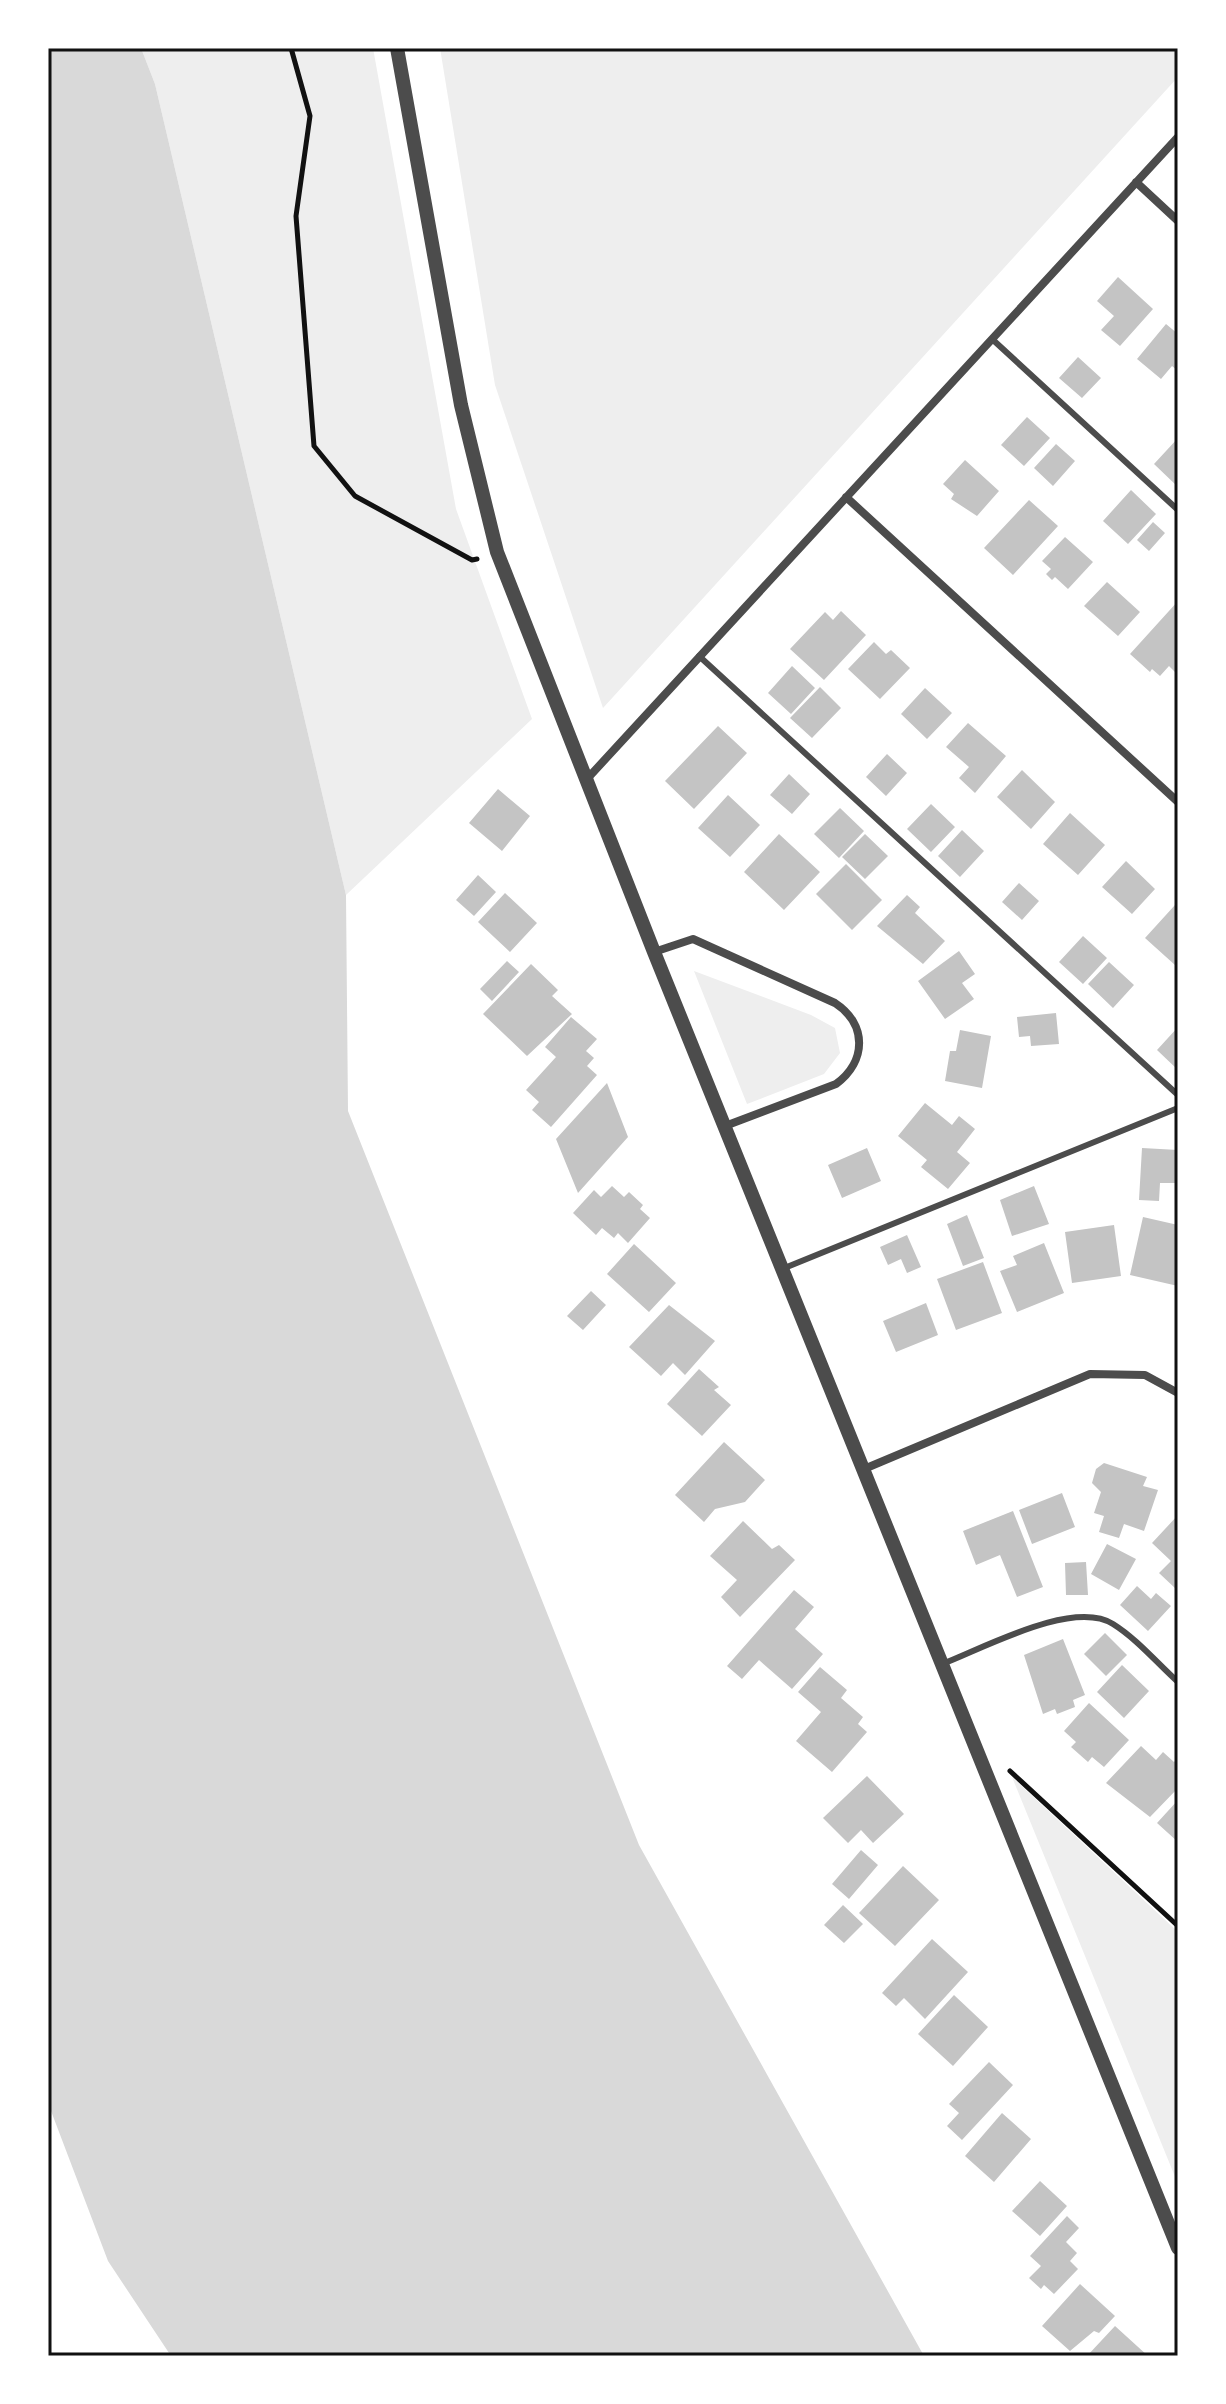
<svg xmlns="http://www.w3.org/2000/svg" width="1226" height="2404" font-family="'IBM Plex Sans',sans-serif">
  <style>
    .green { fill: #eee }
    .water { fill: #d9d9d9 }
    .building { fill: #c4c4c4 }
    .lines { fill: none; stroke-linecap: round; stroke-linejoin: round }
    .path { stroke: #111; stroke-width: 5 }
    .service { stroke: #4c4c4c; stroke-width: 6 }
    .minor { stroke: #4c4c4c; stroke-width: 8 }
    .tertiary { stroke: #4c4c4c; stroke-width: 14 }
    .neatline { fill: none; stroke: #111; stroke-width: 3 }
  </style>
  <rect width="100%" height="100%" fill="#fff"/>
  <!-- green -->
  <path class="green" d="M141,48H373L456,509L532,719L346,895L155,84Z
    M440,48H1178V77L603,708L495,385Z
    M694,971L811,1015L835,1028L840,1053L824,1074L747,1104Z
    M1012,1777L1178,1932V2184Z"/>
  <!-- water -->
  <path class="water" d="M48,48H141L155,84L346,895L348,1111L639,1845L924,2356H171L108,2261L48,2103Z"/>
  <!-- building -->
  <path class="building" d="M1118,277L1153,309L1120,346L1101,330L1114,316L1097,301Z
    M1166,324L1178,334V371L1172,366L1161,379L1137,359Z
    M1078,357L1101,378L1082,398L1059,378Z
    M1027,417L1050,438L1024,466L1001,445Z
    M1178,438V487L1154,464Z
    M1056,444L1075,461L1053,486L1034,468Z
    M965,460L999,491L977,516L951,499L954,494L943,484Z
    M1131,490L1156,514L1128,544L1103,521Z
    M1029,500L1058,526L1013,575L984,548Z
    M1153,522L1165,533L1149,551L1137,540Z
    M1065,537L1093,562L1068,589L1055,577L1052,580L1046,574L1051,569L1042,561Z
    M1107,582L1140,612L1118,636L1084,606Z
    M1178,601V675L1169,666L1160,676L1152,669L1150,672L1130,654Z
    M841,611L866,635L824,680L790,649L825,612L833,620Z
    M874,642L886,654L891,650L910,668L880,699L848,669Z
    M792,666L815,688L791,714L768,693Z
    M820,687L841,708L812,738L790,718Z
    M925,688L952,713L927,739L901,714Z
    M968,723L1006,756L975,793L959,778L969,767L946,747Z
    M718,726L747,753L694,809L665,781Z
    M887,754L907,773L886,796L866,777Z
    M1022,770L1055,802L1031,829L997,797Z
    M789,774L810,794L792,814L770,795Z
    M498,789L530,816L502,851L469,823Z
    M728,795L760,825L730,857L698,828Z
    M931,804L955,827L931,852L907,829Z
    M840,808L864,831L839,858L814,834Z
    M1070,813L1105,845L1078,875L1043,844Z
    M962,830L984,851L960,877L938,856Z
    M779,834L820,872L784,910L744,872Z
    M865,834L888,856L865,879L842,857Z
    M1126,861L1155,889L1132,914L1102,887Z
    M846,864L882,900L852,930L816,894Z
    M478,875L496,892L474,916L456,900Z
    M1019,883L1039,901L1022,920L1002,902Z
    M505,893L537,923L510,952L478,922Z
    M907,895L920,907L915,913L945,941L923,964L877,926Z
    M1175,905L1178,961L1175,965L1145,938Z
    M1083,936L1107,958L1083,984L1059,962Z
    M959,951L975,974L962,983L974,999L945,1019L918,981Z
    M507,961L519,972L492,1001L480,989Z
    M1109,962L1134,985L1113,1008L1088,984Z
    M531,964L558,990L552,996L572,1014L527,1056L483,1014Z
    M1056,1013L1059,1044L1031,1046L1030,1036L1019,1037L1017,1017Z
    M571,1017L597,1039L586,1051L594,1058L587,1066L597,1075L551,1127L532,1110L539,1102L526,1090L556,1057L545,1047Z
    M1178,1027V1070L1157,1050Z
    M960,1030L991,1036L982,1088L945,1081L950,1051H956Z
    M607,1083L628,1137L578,1193L556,1139Z
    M925,1103L952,1125L959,1116L975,1129L957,1152L970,1163L948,1189L921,1167L927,1160L898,1136Z
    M867,1148L881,1181L842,1198L828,1165Z
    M1142,1148L1178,1150L1177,1183H1160L1159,1201L1139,1200Z
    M612,1186L624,1197L629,1192L643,1205L640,1209L650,1218L628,1243L618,1233L614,1238L602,1228L596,1235L573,1213L594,1190L601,1197Z
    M1034,1186L1049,1224L1012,1236L1000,1200Z
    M967,1215L984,1258L963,1266L947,1224Z
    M1143,1217L1178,1225V1286L1130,1275Z
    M1114,1225L1121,1276L1072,1283L1065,1232Z
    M907,1235L921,1267L907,1273L901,1259L888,1265L880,1247Z
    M1044,1243L1064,1293L1017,1312L1000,1271L1017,1265L1013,1256Z
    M634,1244L676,1283L649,1312L607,1274Z
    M983,1262L1002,1313L956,1330L937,1279Z
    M591,1291L606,1305L583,1330L567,1316Z
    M926,1303L938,1335L896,1352L883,1321Z
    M669,1305L715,1341L685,1375L673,1363L661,1376L629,1347Z
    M699,1369L719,1387L714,1390L731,1405L702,1436L667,1404Z
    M724,1442L765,1480L745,1502L715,1509L704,1522L675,1495Z
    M1104,1463L1147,1477L1143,1486L1158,1490L1144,1531L1124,1524L1119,1538L1099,1532L1104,1516L1094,1513L1101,1492L1092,1483L1096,1469Z
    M1062,1493L1075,1527L1032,1544L1019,1510Z
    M1013,1511L1043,1587L1017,1597L1000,1555L976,1565L963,1531Z
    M1178,1515V1588L1176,1589L1159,1573L1171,1561L1152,1543Z
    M743,1521L772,1549L779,1545L795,1560L740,1617L721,1597L737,1580L710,1556Z
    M1107,1544L1136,1559L1119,1590L1091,1574Z
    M1086,1562L1088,1595H1066L1065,1563Z
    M1137,1586L1151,1599L1156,1593L1171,1606L1148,1631L1120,1605Z
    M794,1590L814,1607L795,1629L823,1654L792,1689L759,1660L742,1679L727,1666Z
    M1105,1633L1127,1655L1106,1676L1084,1654Z
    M1063,1639L1085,1695L1073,1700L1075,1707L1057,1714L1055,1709L1043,1714L1024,1655Z
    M1122,1665L1149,1691L1124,1718L1097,1692Z
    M820,1667L847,1690L841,1698L863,1717L858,1724L867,1732L832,1772L796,1741L821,1712L798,1692Z
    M1089,1703L1129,1740L1104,1767L1092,1757L1088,1762L1071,1747L1076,1742L1064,1731Z
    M1141,1746L1156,1760L1163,1752L1174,1762L1178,1758V1788L1150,1817L1106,1783Z
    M867,1776L904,1814L873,1843L861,1830L848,1843L823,1818Z
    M1178,1800V1842L1157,1823Z
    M861,1850L878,1865L849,1899L832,1884Z
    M903,1866L939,1900L895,1946L859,1913Z
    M843,1905L863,1924L844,1943L824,1925Z
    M932,1939L968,1972L925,2019L904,1998L896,2006L882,1993Z
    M954,1995L988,2027L953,2066L918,2034Z
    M989,2062L1013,2085L962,2140L947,2126L959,2113L949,2104Z
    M1002,2113L1031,2139L994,2182L965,2156Z
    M1040,2181L1067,2206L1040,2236L1012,2211Z
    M1067,2216L1079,2228L1066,2242L1077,2253L1070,2261L1078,2269L1054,2294L1044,2285L1041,2289L1029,2278L1041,2266L1030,2256Z
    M1080,2284L1115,2316L1099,2333L1094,2331L1070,2351L1042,2326Z
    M1115,2326L1148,2356H1087Z"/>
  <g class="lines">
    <!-- path -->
    <path class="path" d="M291,48L310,116L296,216L314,446L355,496L472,560L477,559
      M1010,1771L1178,1926
      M48,2320V2332"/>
    <!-- service -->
    <path class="service" d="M992,339L1178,510
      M699,656L1178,1095
      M782,1269L1178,1108
      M942,1664C984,1648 1073,1599 1113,1624C1137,1639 1157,1663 1178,1682"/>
    <!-- minor -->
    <path class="minor" d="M1136,182L1178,221
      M846,497L1178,802
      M587,779L1178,137
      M654,952L693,939L835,1003C867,1024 867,1061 836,1084L725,1126
      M864,1469L1090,1374L1145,1375L1178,1393"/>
    <!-- tertiary -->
    <path class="tertiary" d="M397,48L461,405L497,552L654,952L1178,2248"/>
  </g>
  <!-- border -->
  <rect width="1226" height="2404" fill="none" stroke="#ffffff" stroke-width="100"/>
  <rect x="50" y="50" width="1126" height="2304" class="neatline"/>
</svg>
